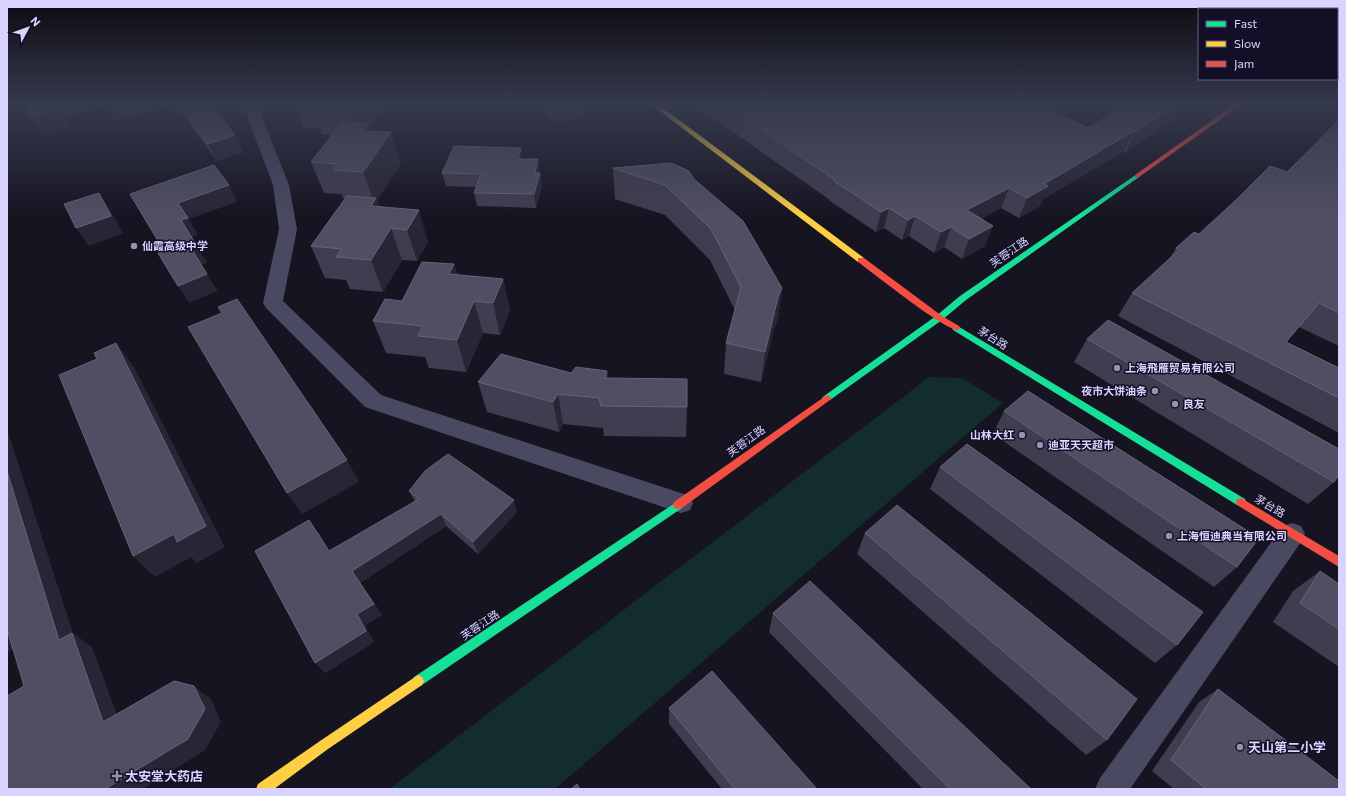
<svg xmlns="http://www.w3.org/2000/svg" width="1346" height="796" font-family="Commissioner,'Noto Sans SC',sans-serif">
  <style>
    .green { fill: #132c2d }
    .lines { fill: none; stroke-linecap: round; stroke-linejoin: round }
    .street { fill: #4a4962; fill-rule: evenodd }
    .fast { fill: #16e098; fill-rule: evenodd }
    .slow { fill: #ffcf43; fill-rule: evenodd }
    .jam { fill: #f24e42; fill-rule: evenodd }
    .wall { fill: #403d50 }
    .shaded-wall { fill: #282635 }
    .building { fill: #504e63; stroke: #66637b }
    .poi-dot { fill: #9591b1; stroke: #130f26; stroke-width: 1.5 }
    .labels { text-anchor: middle; stroke-width: 3; stroke-linejoin: round; paint-order: stroke }
    .poi-label { font-size: 11px; font-weight: bold; fill: #d9d4ff; stroke: #130f26; text-anchor: start }
    .street-label { font-size: 11px; fill: #d9d4ff; stroke: #130f26 }
    .near-poi-label { font-size: 13px; font-weight: bold; fill: #d9d4ff; stroke: #130f26; text-anchor: start }
  </style>
  <rect width="100%" height="100%" fill="#161421"/>
  <!-- green -->
  <path class="green" d="M929,377L962,378L1003,403L555,789H389Z"/>
  <g class="lines">
    <!-- street -->
    <path class="street" d="M243,105H257L289,185L297,229L283,301L381,395L690,496L693,503L690,510L681,513L365,407L266,308L263,303L279,229L273,185Z
      M1292,523L1301,526L1305,534L1301,542L1130,789H1095L1100,778L1283,526Z"/>
    <!-- fast -->
    <path class="fast" d="M1137,174L1140,176L1139,177L966,300L942,320L830,400H824L822,398L824,396L936,316L960,296Z
      M956,325L1245,499L1246,502L1245,505L1241,506L1237,505L953,330L952,328L953,326Z
      M678,501L682,502L683,505L682,508L422,685L418,687L414,685L412,681L414,677Z"/>
    <!-- slow -->
    <path class="slow" d="M652,105H659L864,258V262H858Z
      M418,675L422,677L424,681L422,685L328,749L274,789H256L258,784L320,741Z"/>
    <!-- jam -->
    <path class="jam" d="M1234,105H1241L1139,177H1135V175Z
      M858,258H864L942,316L959,326L960,328L959,330C948,333 872,272 858,262Z
      M827,395L832,398L830,400L682,508L678,509L674,508L673,505L674,502Z
      M1241,498L1339,556V567L1237,505L1236,502L1237,499Z"/>
  </g>
  <!-- wall -->
  <path class="wall" d="M176,105H215L212,106L243,152L217,161Z
    M294,105H386L369,127L370,131L401,163L377,200L379,207L428,242L417,261L402,260L383,292L350,289L346,280L325,278L311,246L344,200L342,194L324,193L311,162L332,135L322,134L320,129L303,127Z
    M539,105H580L582,117L556,122Z
    M695,105H1042L1088,128L1124,106L1122,105H1180L1171,121L1126,152L1124,151L1043,199L1040,206L1019,218L1001,208L981,219L985,246L962,259L944,247L934,253L909,236L902,240L884,228L876,232L830,201V200Z
    M1339,120V346L1299,327L1286,342L1339,368V433L1118,316L1132,293L1170,258L1176,248L1199,234L1287,172Z
    M523,159L540,172L542,186L536,208L477,206L474,193L476,187L446,186L442,173Z
    M613,168L694,179L782,288L778,319L774,328L761,382L724,374L726,343L735,310L710,260L665,215L615,199Z
    M454,264L457,275L503,279L510,311L500,335L483,333L466,372L429,368L425,357L386,353L373,321L402,301Z
    M1087,339L1334,482L1308,504L1074,362Z
    M607,371L608,378L687,407L686,437L604,436L603,428L563,424L559,432L487,412L478,382L571,373Z
    M1004,411L1237,567L1214,587L993,434Z
    M940,467L1177,645L1155,663L930,489Z
    M409,491L517,512L478,554L446,526L360,583L382,615L365,625L374,642L325,673L318,532L329,551L415,502Z
    M865,533L1107,740L1086,755L857,554Z
    M1320,571L1339,584V667L1273,622L1293,591Z
    M773,613L1031,789H923L769,632Z
    M1218,689L1339,789H1174L1152,771L1199,702Z
    M669,708L817,789H722L669,724Z"/>
  <!-- shaded-wall -->
  <path class="shaded-wall" d="M59,105H106L107,106L67,117L72,126L43,134L31,117Z
    M107,105H172L116,121Z
    M352,105H386L369,127L377,152L391,132L401,163L377,200L387,230L371,206L374,202L363,172L361,137L351,107Z
    M553,105H580L582,117L556,122Z
    M1177,105H1180L1171,121L1126,152L1135,132Z
    M1134,131L1124,151L1043,199L1040,206L1019,218L1027,198L1044,184Z
    M235,135L243,152L217,161L208,144Z
    M521,148L523,161L518,159Z
    M538,159L542,186L536,208L534,194L535,173Z
    M229,185L237,202L189,219L198,235L191,238L181,220L178,203Z
    M1009,188L1001,208L960,230L967,210Z
    M99,193L110,210L123,233L89,246L76,228Z
    M889,208L884,228L876,232L881,212Z
    M419,210L428,242L417,261L407,230Z
    M915,216L909,236L902,240L908,220Z
    M993,226L985,246L962,259L969,239Z
    M951,227L944,247L934,253L941,232Z
    M391,228L402,260L383,292L371,260Z
    M197,246L207,263L201,265L191,248Z
    M454,264L463,296L449,274Z
    M207,274L218,291L189,303L178,286Z
    M503,279L510,311L500,335L493,303Z
    M782,288L778,319L774,328L761,382L765,352L778,297Z
    M474,301L483,333L466,372L457,340Z
    M116,343L134,367L225,547L197,563L191,557L155,577L133,556Z
    M607,371L610,402L605,378Z
    M558,394L563,424L559,432L553,402Z
    M7,429L73,633L92,647L124,734L103,722L59,640L7,471Z
    M347,460L359,482L302,514L287,493Z
    M514,500L517,512L478,554L473,542Z
    M441,514L446,526L360,583L352,571Z
    M374,604L382,615L365,625L374,642L325,673L315,663L357,614Z
    M7,627L28,641L7,652Z
    M194,686L211,699L221,722L205,750L143,789H105Z"/>
  <!-- building -->
  <path class="building" d="M26,105H59L61,109L31,117Z
    M180,105H211L235,135L208,144Z
    M322,105H352L351,107Z
    M724,105H1042L1088,128L1126,105H1177L1135,132L1134,131L1044,184L1048,186L1027,198L1009,188L967,210L993,226L969,239L951,227L941,232L915,216L908,220L889,208L881,212L834,181L835,180Z
    M1339,120V313L1319,303L1286,342L1339,368V398L1132,293L1179,250L1176,248L1194,232L1199,234L1238,198L1270,166L1287,172Z
    M342,122L368,124L363,131L391,132L363,172L333,170L338,164L311,162Z
    M454,146L521,148L518,159H538L535,173H540L534,194L474,193L481,174L442,173Z
    M671,163L689,171L694,179L743,221L782,288L778,297L765,352L726,343L741,287L711,229L665,185L613,168Z
    M214,165L229,185L178,203L188,218L181,220L197,246L191,248L207,274L178,286L158,253L164,251L130,194Z
    M99,193L111,216L76,228L64,204Z
    M347,196L376,198L371,206L419,210L407,230L391,228L371,260L336,257L342,249L311,246Z
    M422,262L454,264L449,274L503,279L493,303L474,301L457,340L418,336L423,326L373,321L385,299L402,301Z
    M237,299L347,460L287,493L188,327L222,313L218,307Z
    M1108,320L1339,449V475L1334,482L1087,339Z
    M116,343L206,526L177,542L174,534L133,556L59,375L97,359L94,353Z
    M501,354L571,373L576,367L607,371L605,378L687,379V407L601,406L599,398L558,394L553,402L478,382Z
    M1028,391L1259,538L1237,567L1004,411Z
    M967,444L1203,612L1177,645L940,467Z
    M448,454L514,500L473,542L441,514L352,571L374,604L357,614L366,631L315,663L255,551L309,520L329,551L419,499L409,491L425,471Z
    M7,471L59,640L72,633L103,722L174,681L194,686L205,709L188,739L105,789H7V696L24,686L7,629Z
    M897,505L1137,699L1107,740L865,533Z
    M1320,571L1339,584V629L1300,603Z
    M810,581L1031,789H950L773,613Z
    M712,671L817,789H735L669,708Z
    M1218,689L1339,781V789H1206L1171,760Z
    M577,784L580,789H571Z"/>
  <!-- sky -->
  <linearGradient id="sky" x2="0" y2="1"><stop stop-color="#0c0b12"/><stop offset="0.48" stop-color="#363a4e"/><stop offset="1" stop-color="#363a4e" stop-opacity="0"/></linearGradient>
  <rect width="1346" height="217" fill="url(#sky)"/>
  <!-- markers -->
  <g class="poi-dot">
    <circle cx="134" cy="246" r="4"/>
    <circle cx="1117" cy="368" r="4"/>
    <circle cx="1155" cy="391" r="4"/>
    <circle cx="1175" cy="404" r="4"/>
    <circle cx="1022" cy="435" r="4"/>
    <circle cx="1040" cy="445" r="4"/>
    <circle cx="1169" cy="536" r="4"/>
    <circle cx="1240" cy="747" r="4"/>
    <path d="M115 770h4v4h4v4h-4v4h-4v-4h-4v-4h4z"/>
  </g>
  <g class="labels">
    <!-- poi labels -->
    <g class="poi-label">
      <text x="142" y="250">仙霞高级中学</text>
      <text x="1125" y="372">上海飛雁贸易有限公司</text>
      <text x="1147" y="395" text-anchor="end">夜市大饼油条</text>
      <text x="1183" y="408">良友</text>
      <text x="1014" y="439" text-anchor="end">山林大红</text>
      <text x="1048" y="449">迪亚天天超市</text>
      <text x="1177" y="540">上海恒迪典当有限公司</text>
    </g>
    <!-- street labels -->
    <g class="street-label">
      <text transform="translate(1009 252) rotate(-35)" y="4">芙蓉江路</text>
      <text transform="translate(993 338) rotate(32)" y="4">茅台路</text>
      <text transform="translate(746 441) rotate(-36)" y="4">芙蓉江路</text>
      <text transform="translate(1270 506) rotate(31)" y="4">茅台路</text>
      <text transform="translate(480 625) rotate(-34)" y="4">芙蓉江路</text>
    </g>
    <!-- near-poi labels -->
    <g class="near-poi-label">
      <text x="1248" y="752">天山第二小学</text>
      <text x="125" y="781">太安堂大药店</text>
    </g>
  </g>
  <!-- border -->
  <rect width="1346" height="796" fill="none" stroke="#d9d4ff" stroke-width="16"/>
  <!-- legend -->
  <rect x="1198" y="8" width="140" height="72" fill="#130f26" stroke="#625e7d"/>
  <rect x="1206" y="21" width="20" height="6" fill="#16e098" stroke="#625e7d"/>
  <text x="1234" y="28" font-size="12" fill="#d9d4ff">Fast</text>
  <rect x="1206" y="41" width="20" height="6" fill="#ffcf43" stroke="#625e7d"/>
  <text x="1234" y="48" font-size="12" fill="#d9d4ff">Slow</text>
  <rect x="1206" y="61" width="20" height="6" fill="#f24e42" stroke="#625e7d"/>
  <text x="1234" y="68" font-size="12" fill="#d9d4ff">Jam</text>
  <!-- north arrow -->
  <g transform="translate(28 28) rotate(49)" stroke="#130f26" stroke-width="3" paint-order="stroke">
  <path d="M0-3L7 15L0 10L-7 15Z" fill="#d9d4ff"/>
  <text y="-6" font-size="11" font-weight="bold" text-anchor="middle" fill="#d9d4ff">N</text>
  </g>
</svg>
